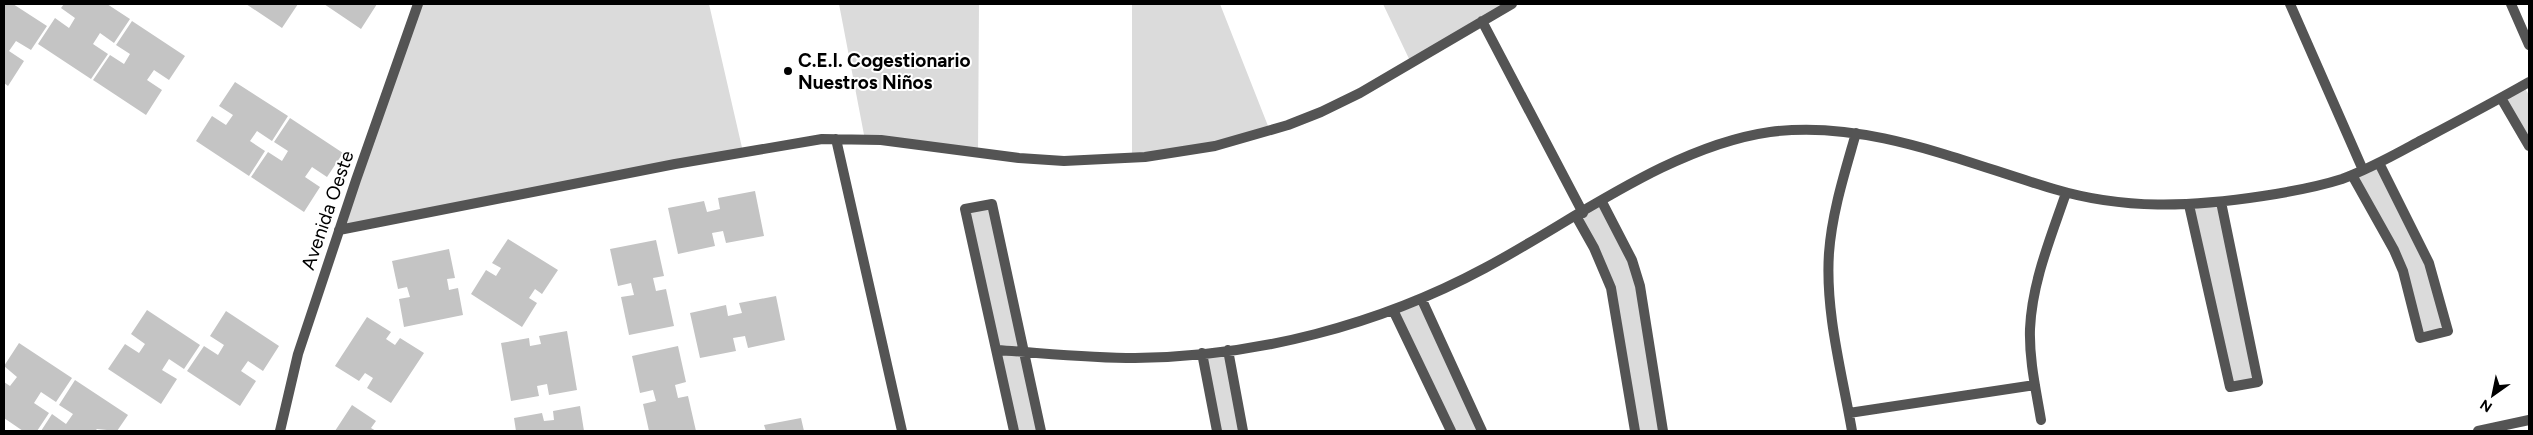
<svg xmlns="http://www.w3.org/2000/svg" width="2533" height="435" font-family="Figtree,sans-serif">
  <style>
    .green { fill: #dbdbdb }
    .building { fill: #c4c4c4 }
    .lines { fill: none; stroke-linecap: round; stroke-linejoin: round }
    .minor { stroke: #545454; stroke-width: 10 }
    .tertiary { stroke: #545454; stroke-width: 10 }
    .poi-dot { fill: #000; stroke: #fff; stroke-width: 2 }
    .labels { text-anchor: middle; stroke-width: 4; stroke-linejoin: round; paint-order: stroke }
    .poi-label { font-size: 19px; font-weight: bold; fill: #000; stroke: #fff; text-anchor: start }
    .street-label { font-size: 19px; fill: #000; stroke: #fff }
  </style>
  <rect width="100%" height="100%" fill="#fff"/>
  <!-- green -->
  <path class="green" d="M418,4H709L743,152L339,230Z
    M839,4H979L978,153L865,140Z
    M1132,4H1220L1270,131L1132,158Z
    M1383,4H1512L1411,63Z
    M2523,85L2529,95V146L2501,98Z
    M2378,163L2416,237L2448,331L2420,338L2409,293L2352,174Z
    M1602,202L1632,260L1663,431H1635L1616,308L1576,216Z
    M2219,202L2258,382L2230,387L2190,205Z
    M992,204L1041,431H1014L965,209Z
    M1422,300L1482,431H1451L1393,310Z
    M1228,350L1243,431H1217L1202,353Z"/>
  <!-- building -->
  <path class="building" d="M4,4H13L47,26L31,50L16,41L9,51L24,61L8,86L4,83Z
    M64,4H107L130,19L114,43L100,33L93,44L108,54L91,79L38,44L55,18L69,28L75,18L61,8Z
    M246,4H298L282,28Z
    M324,4H377L361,29Z
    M132,21L185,56L169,80L154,70L147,80L162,90L146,115L93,80L110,55L124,64L130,54L116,45Z
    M235,82L288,116L272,141L257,131L250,141L265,151L249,176L196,141L212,116L226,125L233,115L219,106Z
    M290,118L343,153L327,177L312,167L305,177L320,187L304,212L251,177L268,152L282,161L288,151L274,142Z
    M755,191L764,236L726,243L723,231L712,233L715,246L678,254L668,208L704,201L707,212L720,209L718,198Z
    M508,239L558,270L542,294L535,289L529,298L537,303L522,327L471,294L486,270L496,276L501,268L492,263Z
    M656,240L664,276L653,278L656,291L666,289L674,326L629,335L621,297L634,295L631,283L618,286L610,249Z
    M449,249L455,278L447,279L449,290L458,288L463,315L404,327L399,299L410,297L407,287L398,289L392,261Z
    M776,296L785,340L748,348L745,336L733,338L736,351L700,358L690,313L726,305L728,316L742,313L739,303Z
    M147,310L200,345L184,369L169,359L162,370L177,379L161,404L108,369L125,344L139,353L145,344L131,334Z
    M226,311L279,346L263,371L248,361L241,371L256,381L240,406L187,371L204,346L218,355L224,345L210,336Z
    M367,317L391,332L386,339L395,345L400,338L424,353L391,403L367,388L373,378L365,373L359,381L335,366Z
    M567,331L577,390L549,395L547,384L537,386L539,396L511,401L501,343L529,338L530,346L541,344L539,336Z
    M19,343L72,378L56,402L41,392L34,403L49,413L37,431H23L4,418V382L10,386L17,377L4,366Z
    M678,346L686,382L675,385L678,398L688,396L696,431H649L643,404L656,401L653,390L640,393L632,356Z
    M75,380L128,415L117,431L97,429L95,431H41L52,414L66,424L73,414L59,405Z
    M352,405L376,421L371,428L376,431H335Z
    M580,406L584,431H516L514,418L542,413L544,421L554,420L553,411Z
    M801,418L804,431H766L764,425Z"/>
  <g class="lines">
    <!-- minor -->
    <path class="minor" d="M2290,4L2363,170
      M2511,4L2529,45
      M1482,21L1583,213
      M2501,98L2529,146
      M836,139L902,431
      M2352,175L2394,250L2403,271L2420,338L2448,331L2429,263L2379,163
      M1602,202L1632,260L1640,286L1663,431
      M2189,205L2230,387L2258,382L2221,202
      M1576,216L1594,248L1611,288L1635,431
      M339,230L675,164L822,139L881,140L1019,158L1064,161L1145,157L1215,146L1288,125L1321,112L1360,93L1512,4
      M1422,300L1482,431
      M1393,310L1451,431
      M997,350C1043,353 1089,358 1135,358C1256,357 1379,325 1485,268C1573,221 1671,146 1770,132C1867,119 1962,162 2054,189C2124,210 2191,207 2263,196C2289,192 2317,187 2342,179C2370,169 2396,154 2422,140C2458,121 2494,102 2529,82
      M1228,350L1243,431
      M1202,353L1217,431
      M1849,413L2035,385
      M2041,420C2036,390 2029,360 2030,329C2032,282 2051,237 2066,193
      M280,431L298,354L356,180L418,4
      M1014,431L965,209L992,204L1041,431
      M1852,431C1842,373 1825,312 1829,253C1832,212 1845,172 1856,133"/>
    <!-- tertiary -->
    <path class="tertiary" d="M2478,431L2529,420"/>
  </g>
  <!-- markers -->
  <circle class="poi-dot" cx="788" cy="71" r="5"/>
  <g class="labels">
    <!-- poi labels -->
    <g class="poi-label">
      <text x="798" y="67">C.E.I. Cogestionario<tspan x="798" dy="22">Nuestros Niños</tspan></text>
    </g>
    <!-- street labels -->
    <g class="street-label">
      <text transform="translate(327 210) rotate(-71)" y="7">Avenida Oeste</text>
    </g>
  </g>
  <!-- border -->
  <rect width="2533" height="435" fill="none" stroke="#000000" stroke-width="10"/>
  <!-- north arrow -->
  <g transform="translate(2493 395) rotate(213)" stroke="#ffffff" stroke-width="4" paint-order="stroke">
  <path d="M0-4L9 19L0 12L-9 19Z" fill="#000000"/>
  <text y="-8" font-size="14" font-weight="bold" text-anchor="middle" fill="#000000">N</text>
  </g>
</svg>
